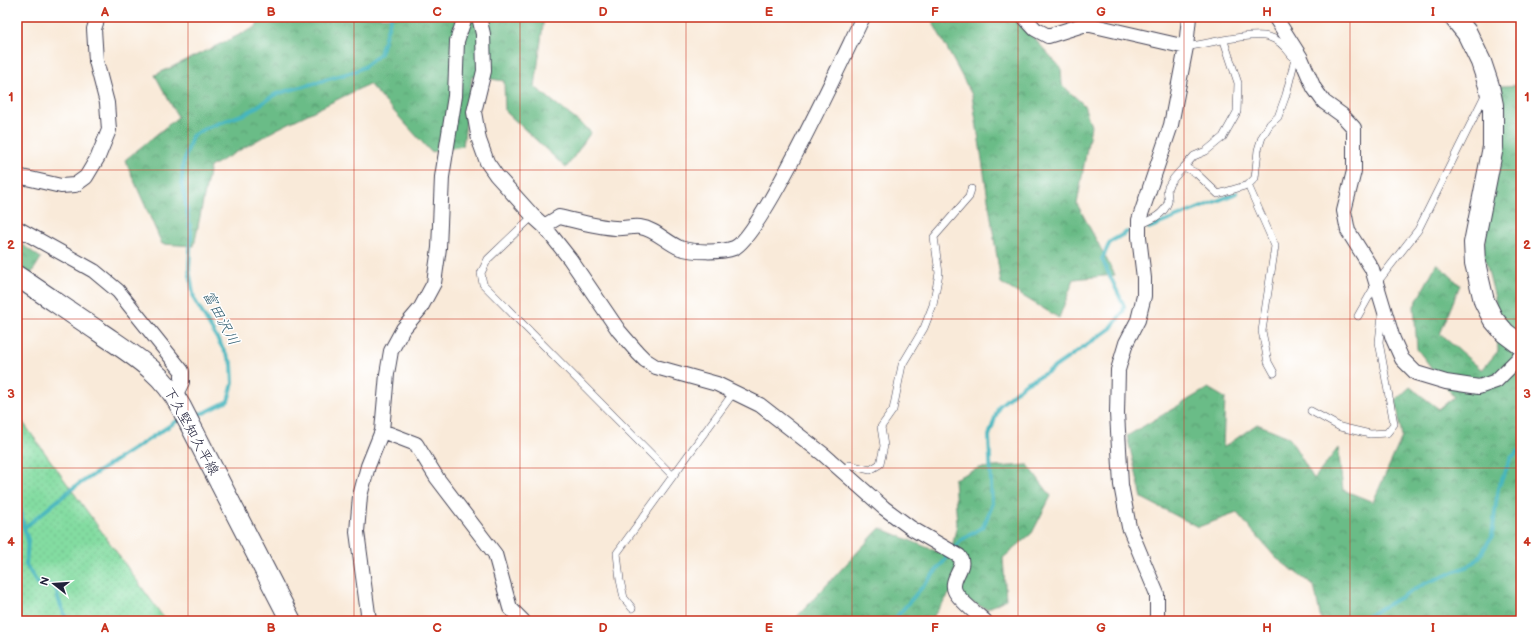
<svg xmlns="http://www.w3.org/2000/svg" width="1538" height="638" font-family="'Balsamiq Sans','Klee One',sans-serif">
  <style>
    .grass { fill: url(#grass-dots); stroke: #527f6e }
    .forest { fill: url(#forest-crowns); stroke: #466f61 }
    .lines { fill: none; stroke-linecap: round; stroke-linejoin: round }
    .stream { stroke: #46b6be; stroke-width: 4 }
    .lane-casing { stroke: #424053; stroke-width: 8 }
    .street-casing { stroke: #424053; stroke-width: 16 }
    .secondary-casing { stroke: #424053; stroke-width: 22 }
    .lane { stroke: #fff; stroke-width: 7 }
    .street { stroke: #fff; stroke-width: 14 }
    .secondary { stroke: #fff; stroke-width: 20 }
    .grid { fill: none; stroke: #c8321e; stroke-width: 1; stroke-opacity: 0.55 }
    .labels { text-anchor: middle; stroke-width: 3; stroke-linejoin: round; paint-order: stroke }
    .street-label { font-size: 14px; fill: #22223b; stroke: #fff }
    .water-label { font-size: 15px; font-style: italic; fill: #305d6f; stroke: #fff }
    .neatline { fill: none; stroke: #c8321e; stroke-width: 1.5 }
    .grid-label { font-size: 13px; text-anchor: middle; font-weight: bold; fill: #c8321e }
  </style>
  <defs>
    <pattern id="grass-dots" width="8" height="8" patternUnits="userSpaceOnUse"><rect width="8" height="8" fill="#83dca1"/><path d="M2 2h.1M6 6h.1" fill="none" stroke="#71bc8c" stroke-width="1.8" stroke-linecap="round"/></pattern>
    <pattern id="forest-crowns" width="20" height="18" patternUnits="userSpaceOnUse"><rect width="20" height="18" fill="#6abc87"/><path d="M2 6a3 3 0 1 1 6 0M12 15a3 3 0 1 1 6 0" fill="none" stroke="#579870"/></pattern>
  </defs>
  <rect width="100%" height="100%" fill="#fff"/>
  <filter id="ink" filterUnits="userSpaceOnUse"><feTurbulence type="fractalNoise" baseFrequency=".025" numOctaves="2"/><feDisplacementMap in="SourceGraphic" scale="8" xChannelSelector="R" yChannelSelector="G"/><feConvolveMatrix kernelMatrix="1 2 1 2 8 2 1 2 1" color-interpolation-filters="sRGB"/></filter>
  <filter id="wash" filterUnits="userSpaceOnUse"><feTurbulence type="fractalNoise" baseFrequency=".012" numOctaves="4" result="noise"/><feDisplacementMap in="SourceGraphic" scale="16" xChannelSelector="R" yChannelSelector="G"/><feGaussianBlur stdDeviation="0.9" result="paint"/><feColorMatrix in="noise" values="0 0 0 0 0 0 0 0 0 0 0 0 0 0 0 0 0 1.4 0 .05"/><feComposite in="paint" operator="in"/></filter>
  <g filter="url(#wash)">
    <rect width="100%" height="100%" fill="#f9ead9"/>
    <!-- grass -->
    <path class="grass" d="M17,414L166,621H17Z"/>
    <!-- forest -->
    <path class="forest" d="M260,17H544L535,87L591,132L566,168L505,111L504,81L472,76L463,146L431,152L369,84L277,129L210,167L194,246L162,244L125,160L178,117L155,75L256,27Z
      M930,17H1015L1061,68L1062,85L1084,105L1091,126L1077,204L1115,275L1074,279L1059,318L1001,283L972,95Z
      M1521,85V264L1519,271L1521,269V621H1320L1321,619L1314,586L1276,558L1237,513L1198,527L1142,498L1127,436L1208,388L1225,398L1223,448L1257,424L1289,437L1314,479L1338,448L1343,490L1373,502L1402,437L1396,400L1410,387L1439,409L1454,397L1417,349L1414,306L1437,263L1460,285L1440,334L1482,370L1498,351L1495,298L1483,251L1505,112L1500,86Z
      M17,241L41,258L31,274L17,266Z
      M1028,465L1051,496L1032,533L1003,558L1006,599L987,609L950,593L930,621H793L880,528L950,557L957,524L954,479L979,468Z"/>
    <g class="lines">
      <!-- stream -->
      <path class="stream" d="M1149,228L1237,193
        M192,416L206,412L228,401L233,383L232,364L194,299L189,269L191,232L182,184L183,164L192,136L206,128L247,113L276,94L353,72L364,67L380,54L391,17
        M17,500L19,503L24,528
        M67,621L58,598L56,587L49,585L40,587L26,565L28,540L24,528L73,488L177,421L182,420
        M893,621L937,570L961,540L983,527L992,506L989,436L999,406L1026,383L1046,373L1111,328L1123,312L1124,306L1102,259L1110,242L1127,232
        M1359,621L1424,584L1471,565L1478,559L1492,536L1498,488L1511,458L1521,449"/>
    </g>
  </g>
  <g filter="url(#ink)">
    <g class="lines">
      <defs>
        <path id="lane" d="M1186,47C1206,44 1251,32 1269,37C1278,39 1287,49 1292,56
          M1184,167L1194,156L1206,151L1223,137L1237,112L1238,83L1224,41
          M1248,185L1275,246L1262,331L1268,362L1274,373
          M533,216L488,259L481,273L483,284L673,476
          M1139,225C1151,220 1164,215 1168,202C1169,197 1166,191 1168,187C1172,179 1178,173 1184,167L1196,173L1218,194L1248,185L1255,178L1258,150L1262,137L1270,124L1278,117L1286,95L1297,51
          M1358,316L1376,284L1418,230L1486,93
          M1311,411L1340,427L1370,434L1387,433L1394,424L1379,342L1382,315
          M843,472L849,465L870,470L880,464L884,446L881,427L893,410L902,365L924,328L933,305L939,273L934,237L969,197L971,189
          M632,608L624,598L620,580L617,553L734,392"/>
        <path id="street" d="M479,17L483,34L484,71L474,112L479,140L487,162L496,175L533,216L544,226L570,259L619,331L638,353L645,360L656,367L717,384L760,405L823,454L884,508L911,528L959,556C968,567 949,578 955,591C958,599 978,615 985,621
          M1024,17L1035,29L1048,36L1086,24L1186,47
          M1275,17L1301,58L1314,88L1324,102L1342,115L1354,128V171L1344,211L1348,231L1372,269L1393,339L1402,359L1416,373L1446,382L1479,387L1496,381L1521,356
          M17,178L22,177L61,186L75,185L86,177L98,157L109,130L107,103L96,61L94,29L98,17
          M544,226L559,217C577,221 597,227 615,228C623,229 632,226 640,227C655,229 666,242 680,248C692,252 721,253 734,248C761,237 845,53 863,17
          M17,228L94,271L118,291L182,371V382L175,396
          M382,431L416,444L437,478L495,554L510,608L523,621
          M369,621L357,532L360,496L368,466L382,431L387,374L391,351L403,329L420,309L434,283L439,248L442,177L455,96L457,41L465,17
          M1157,621V594L1129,527L1121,485L1117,413L1118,370L1126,343L1138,320L1144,296V278L1139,237V220L1171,125L1186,47L1189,17"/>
        <path id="secondary" d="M1454,17L1467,33L1481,62L1489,86L1493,105V147L1474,243L1475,263L1484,301L1493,319L1505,333L1521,345
          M17,276C44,294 71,313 98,331C131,354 162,371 181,407L291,621"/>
      </defs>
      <!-- lane casing -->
      <use href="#lane" class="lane-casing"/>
      <!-- street casing -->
      <use href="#street" class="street-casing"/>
      <!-- secondary casing -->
      <use href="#secondary" class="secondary-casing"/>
      <!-- lane -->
      <use href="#lane" class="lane"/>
      <!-- street -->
      <use href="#street" class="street"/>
      <!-- secondary -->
      <use href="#secondary" class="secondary"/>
    </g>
  </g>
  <!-- grid -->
  <path class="grid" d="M188,17V621M354,17V621M520,17V621M686,17V621M852,17V621M1018,17V621M1184,17V621M1350,17V621M17,170H1521M17,319H1521M17,468H1521"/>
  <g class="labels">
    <!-- street labels -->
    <g class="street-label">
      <text transform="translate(192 431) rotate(61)" y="5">下久堅知久平線</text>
    </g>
    <!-- water labels -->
    <g class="water-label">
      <text transform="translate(221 318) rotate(62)" y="5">富田沢川</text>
    </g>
  </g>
  <!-- margin -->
  <rect width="1538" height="638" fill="none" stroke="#fff" stroke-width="44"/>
  <!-- north arrow -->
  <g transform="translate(54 584) rotate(287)" stroke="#ffffff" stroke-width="3" paint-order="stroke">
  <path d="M0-3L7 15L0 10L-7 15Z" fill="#22223b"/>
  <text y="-6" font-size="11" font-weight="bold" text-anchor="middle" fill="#22223b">N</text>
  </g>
  <rect x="22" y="22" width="1494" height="594" class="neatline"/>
  <g class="grid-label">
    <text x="105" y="16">A</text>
    <text x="271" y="16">B</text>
    <text x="437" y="16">C</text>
    <text x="603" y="16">D</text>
    <text x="769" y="16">E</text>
    <text x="935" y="16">F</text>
    <text x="1101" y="16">G</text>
    <text x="1267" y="16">H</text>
    <text x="1433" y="16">I</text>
    <text x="11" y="101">1</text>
    <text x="1527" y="101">1</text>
    <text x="11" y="249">2</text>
    <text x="1527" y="249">2</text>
    <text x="11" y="398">3</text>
    <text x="1527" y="398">3</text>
    <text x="11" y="546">4</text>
    <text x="1527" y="546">4</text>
    <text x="105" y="632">A</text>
    <text x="271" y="632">B</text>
    <text x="437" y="632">C</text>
    <text x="603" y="632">D</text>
    <text x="769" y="632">E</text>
    <text x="935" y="632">F</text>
    <text x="1101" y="632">G</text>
    <text x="1267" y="632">H</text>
    <text x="1433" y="632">I</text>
  </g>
</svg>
